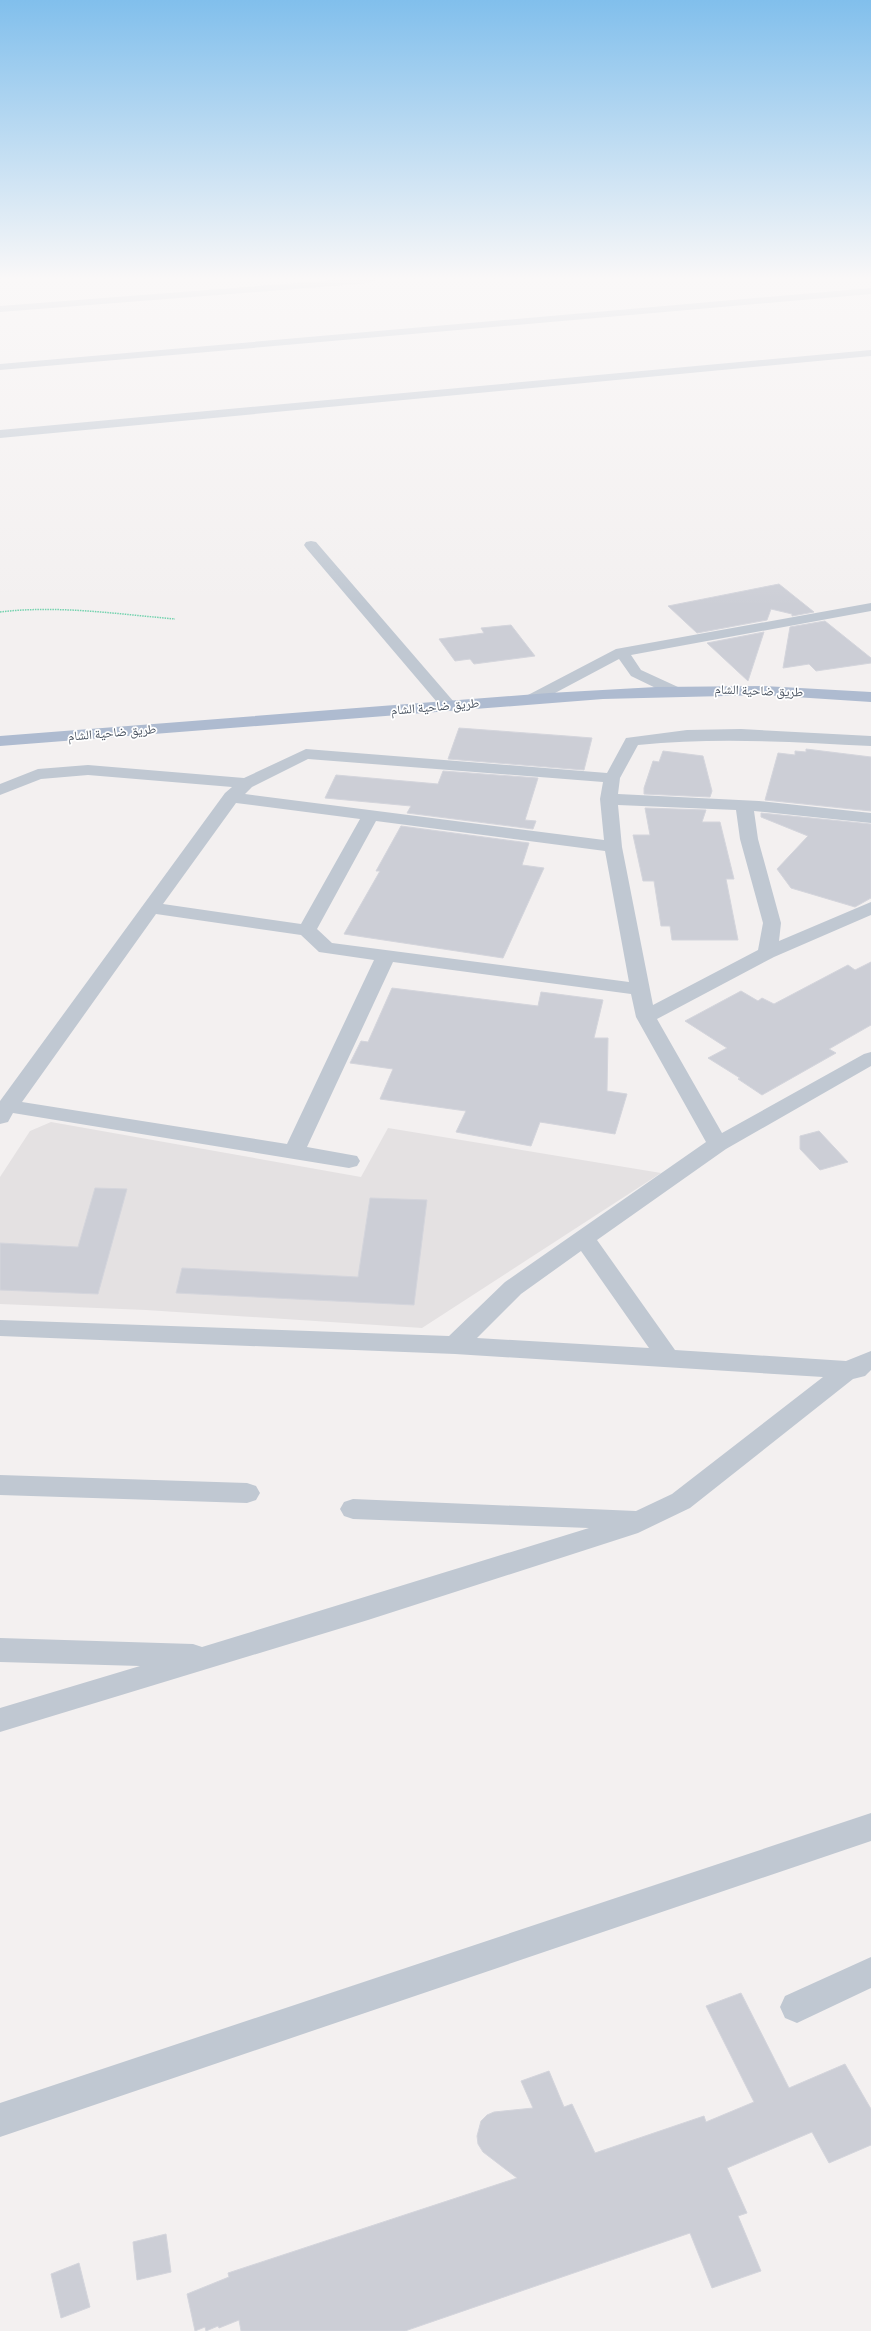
<svg xmlns="http://www.w3.org/2000/svg" width="871" height="2331" font-family="Signika,'Noto Naskh Arabic',sans-serif">
  <style>
    .education { fill: #e4e1e2 }
    .building { fill: #ccced6; stroke: #d4d5dc }
    .lines { fill: none; stroke-linecap: round; stroke-linejoin: round }
    .path { stroke: #73d2ae; stroke-width: 1.5; stroke-dasharray: 1.5 1; stroke-linecap: butt }
    .minor { fill: #c0c8d2; fill-rule: evenodd }
    .major { fill: #aebbd0; fill-rule: evenodd }
    .labels { text-anchor: middle; stroke-width: 3.5; stroke-linejoin: round; paint-order: stroke }
    .far-street-label { font-size: 13px; fill: #47515f; stroke: #fff }
  </style>
  <rect width="100%" height="100%" fill="#f3f0f0"/>
  <!-- education -->
  <path class="education" d="M51,1122L361,1177L388,1128L661,1173L422,1328L146,1310L0,1304V1177L30,1131Z"/>
  <!-- building -->
  <path class="building" d="M779,584L814,612L792,616V614L771,609L767,620L697,633L668,606Z
    M825,621L871,658V663L816,671L809,664L783,668L790,627Z
    M511,625L535,656L474,664L470,659L455,661L439,639L484,633L481,628Z
    M764,632L748,681L707,643Z
    M459,728L567,736L592,738L584,770L448,759Z
    M806,749L871,757V811L765,800L778,753L795,755V751L806,752Z
    M663,751L703,756L712,791L710,797L644,794V788L653,761L659,762Z
    M443,771L538,778L525,820L536,821L533,829L407,813L411,806L325,798L336,775L438,784Z
    M645,808L706,810L702,822H720L734,879H726L738,940H672L670,926H661L654,881H643L633,835H650Z
    M761,813L871,824V898L855,907L791,888L777,869L808,836L761,817Z
    M401,826L529,843L522,865L544,868L503,958L344,934L380,871H376Z
    M871,962V1025L829,1049L836,1053L762,1095L738,1079L740,1078L708,1058L727,1048L685,1021L741,991L758,1001L762,998L774,1004L848,965L855,970Z
    M392,988L538,1006L541,992L603,1000L594,1038H608L607,1091L627,1094L615,1134L540,1122L531,1146L456,1132L466,1111L380,1099L393,1069L350,1063L361,1041L368,1042Z
    M819,1131L848,1162L820,1170L800,1149V1136Z
    M95,1188L127,1189L98,1294L0,1290V1243L78,1247Z
    M370,1198L427,1200L414,1305L176,1293L182,1268L358,1277Z
    M741,1993L789,2088L845,2064L871,2109V2145L829,2163L812,2132L727,2168L747,2213L738,2216L761,2271L712,2288L690,2233L405,2331H241L239,2320L219,2328L218,2326L206,2331L205,2327L195,2331L187,2294L229,2277L228,2273L517,2178L483,2152L478,2144L477,2136L481,2121L487,2115L494,2112L533,2108L521,2081L549,2071L564,2107L572,2104L595,2153L704,2116L706,2122L754,2102L706,2006Z
    M166,2234L171,2272L137,2280L133,2242Z
    M79,2263L90,2307L61,2318L51,2274Z"/>
  <g class="lines">
    <!-- path -->
    <path class="path" d="M0,612C58,605 117,614 175,619"/>
    <!-- minor -->
    <path class="minor" d="M335,280H376L371,283L0,312V306Z
      M871,288V294L0,370V364Z
      M871,350V356L0,438V430Z
      M311,541L316,542L454,702L456,705L454,708H442L306,548L304,545L306,542Z
      M871,603V611L631,655L641,670L678,687L680,690L678,693H666L631,676L619,659L540,701H528L526,698L528,695L616,649Z
      M741,729L871,736V746C792,742 717,737 638,745L620,778L618,794L759,801L871,813V823L754,811L758,839L781,923L779,941L871,902V915L774,957L657,1019L722,1133L864,1054L871,1052V1066L726,1149L597,1240L675,1350L846,1361L871,1351V1370L865,1376L853,1379L690,1508L638,1533L368,1620L0,1732V1708L140,1666L0,1662V1638L193,1644L202,1647L589,1528L353,1519L344,1516L340,1509L344,1502L353,1499L636,1511L672,1494L823,1377L455,1354L0,1336V1320L449,1336L505,1282L706,1142L636,1017L631,994L393,962L307,1147L357,1156L360,1161L357,1166L349,1168L13,1113L8,1122L0,1124V1101L225,793L232,787L88,775L41,779L0,795V784L38,769L88,765L244,778L306,749L607,773L626,738L687,730ZM308,759L603,782L600,799L604,840L245,794L252,787ZM236,803L360,819L301,924L163,904ZM618,805L736,810L740,839L763,923L758,950L653,1005L622,847ZM376,821L605,851L629,982L332,943L317,929ZM156,914L301,935L319,952L374,960L287,1144L22,1102ZM581,1251L649,1348L477,1338L521,1294Z
      M0,1475L247,1483L256,1486L260,1493L256,1500L247,1503L0,1495Z
      M871,1813V1841L0,2137V2103Z
      M871,1957V1988L797,2023L785,2018L780,2007L785,1996Z"/>
    <!-- major -->
    <path class="major" d="M764,686L871,692V702L764,695L603,699L0,746V736L549,693L656,687Z"/>
  </g>
  <!-- sky -->
  <linearGradient id="sky" x2="0" y2="1"><stop stop-color="#81bfec"/><stop offset="0.46" stop-color="#faf8f8"/><stop offset="1" stop-color="#faf8f8" stop-opacity="0"/></linearGradient>
  <rect width="871" height="606" fill="url(#sky)"/>
  <g class="labels">
    <!-- far-street labels -->
    <g class="far-street-label">
      <text transform="translate(759 690) rotate(2)" y="5">طريق ضاحية الشام</text>
      <text transform="translate(435 706) rotate(-5)" y="5">طريق ضاحية الشام</text>
      <text transform="translate(112 732) rotate(-5)" y="5">طريق ضاحية الشام</text>
    </g>
  </g>
</svg>
